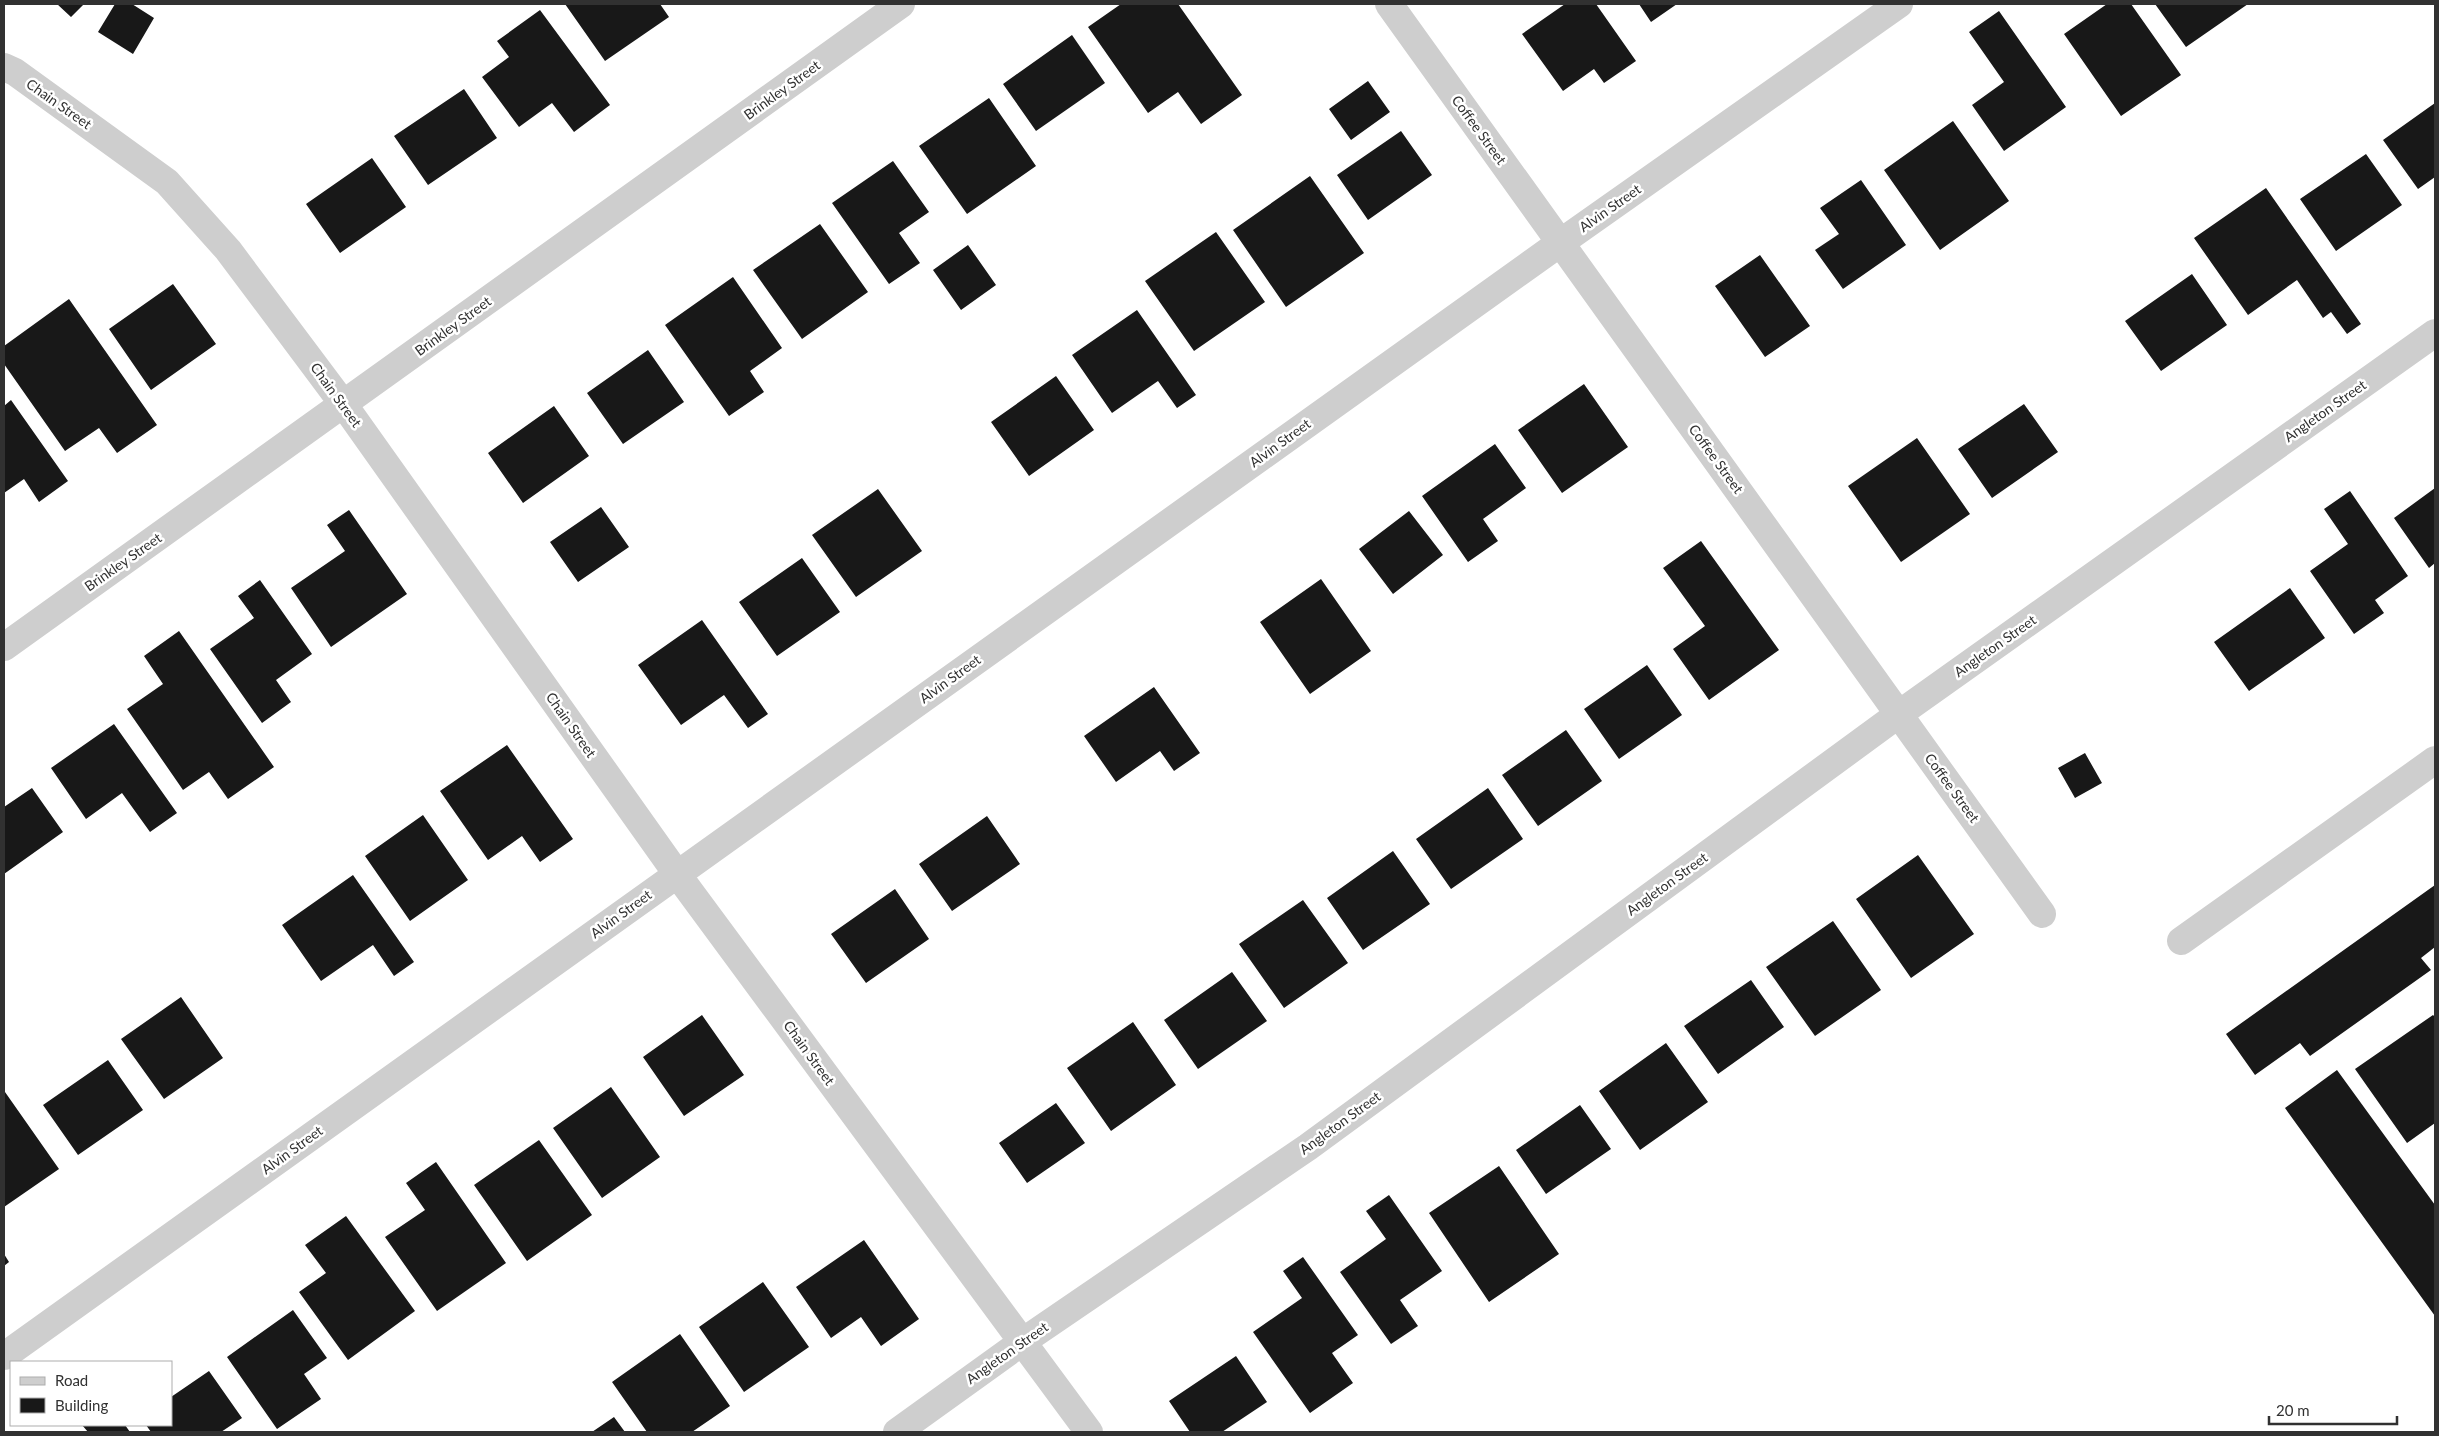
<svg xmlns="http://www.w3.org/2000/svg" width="2439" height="1436" font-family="Lato,sans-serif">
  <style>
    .building { fill: #181818 }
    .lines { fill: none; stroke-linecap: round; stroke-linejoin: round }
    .minor { stroke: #cecece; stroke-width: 28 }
    .labels { text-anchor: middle; stroke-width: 5; stroke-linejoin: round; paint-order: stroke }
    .street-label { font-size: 14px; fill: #313131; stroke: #fff }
  </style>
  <rect width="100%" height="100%" fill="#fff"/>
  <!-- building -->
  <path class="building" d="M57,4H84L71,17Z
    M115,4H132L154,18L133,54L98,32Z
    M565,4H660L669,17L605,61Z
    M1121,4H1178L1242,95L1201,124L1178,92L1148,113L1088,27Z
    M1565,4H1596L1636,61L1604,83L1594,69L1563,91L1522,34Z
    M1639,4H1677L1651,22Z
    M2107,4H2131L2181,75L2121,116L2064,34Z
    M2155,4H2248L2186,47Z
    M540,10L610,105L574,132L552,103L519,127L482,77L509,57L497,41Z
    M1999,11L2066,107L2004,151L1972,105L2004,82L1969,32Z
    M1072,35L1105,83L1036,131L1003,84Z
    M1368,81L1390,112L1351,140L1329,109Z
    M464,89L497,138L428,185L394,136Z
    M989,98L1036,166L967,214L919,146Z
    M2435,103V177L2418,189L2383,140Z
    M1953,121L2009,201L1940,250L1884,170Z
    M1401,131L1432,175L1368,220L1337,175Z
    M2366,154L2402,205L2336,251L2300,199Z
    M372,158L406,207L340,253L306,204Z
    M893,161L929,212L899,233L920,263L889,284L832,203Z
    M1310,176L1364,253L1286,307L1233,230Z
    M1861,180L1906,245L1843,289L1815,250L1839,234L1820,208Z
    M2266,188L2361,324L2347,334L2331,312L2323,318L2297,280L2248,315L2194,238Z
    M820,224L868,292L802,339L753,270Z
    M1216,232L1265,302L1194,351L1145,281Z
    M968,245L996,285L961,310L933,270Z
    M1760,255L1810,326L1765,357L1715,286Z
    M2192,274L2227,325L2161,371L2125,321Z
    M733,277L782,348L750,371L764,392L729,416L665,325Z
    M173,284L216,344L151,390L109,329Z
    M69,299L157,425L117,453L99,428L65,451L4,364V346Z
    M1137,310L1196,395L1177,408L1158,381L1112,413L1072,355Z
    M648,350L684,402L623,444L587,393Z
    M1056,376L1094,430L1029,476L991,422Z
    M1584,384L1628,447L1562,493L1518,430Z
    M11,400L68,481L39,502L24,479L4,493V406Z
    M2024,404L2058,452L1992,498L1958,449Z
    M554,406L589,456L523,503L488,453Z
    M1917,438L1970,514L1901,562L1848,486Z
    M1495,444L1526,488L1483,519L1498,541L1468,562L1422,496Z
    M2435,488V563L2429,568L2394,518Z
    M878,489L922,551L856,597L812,535Z
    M2350,491L2408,576L2375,600L2384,613L2354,634L2310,571L2348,544L2324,509Z
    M601,507L629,547L578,582L550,542Z
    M349,510L407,594L331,647L291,588L345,551L327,525Z
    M1409,511L1443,555L1393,594L1359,549Z
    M1701,541L1779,650L1709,700L1673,649L1705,626L1663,568Z
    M802,558L840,612L777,656L739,602Z
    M1321,579L1371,651L1310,694L1260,622Z
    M260,580L312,654L276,680L291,702L262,723L210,649L254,618L238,596Z
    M2290,588L2325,638L2249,691L2214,642Z
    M702,620L768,714L748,728L724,695L681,725L638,665Z
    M179,631L274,767L228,799L209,772L183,790L127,709L163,684L144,656Z
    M1647,665L1682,715L1619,759L1584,709Z
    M1154,687L1200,753L1174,771L1160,751L1116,782L1084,736Z
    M114,724L177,813L150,832L122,793L86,819L51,768Z
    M1566,730L1602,781L1538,826L1502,775Z
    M507,745L573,839L540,862L522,836L488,860L440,791Z
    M2085,753L2102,783L2075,798L2058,768Z
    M32,788L63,832L4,874V807Z
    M1488,788L1523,839L1451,889L1416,839Z
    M423,815L468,880L410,921L365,856Z
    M987,816L1020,864L952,911L919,864Z
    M1393,851L1430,904L1363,950L1327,898Z
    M1918,855L1974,934L1911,978L1856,899Z
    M353,875L414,962L394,976L373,945L321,981L282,925Z
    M2435,885V947L2421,958L2431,970L2310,1056L2300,1043L2255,1075L2226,1034Z
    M895,889L929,939L866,983L831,934Z
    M1303,900L1348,963L1284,1008L1239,944Z
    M1833,921L1881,990L1815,1036L1766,967Z
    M1232,972L1267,1021L1198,1069L1164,1020Z
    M1751,980L1784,1027L1718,1074L1684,1026Z
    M181,997L223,1058L164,1099L121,1039Z
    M702,1015L744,1075L684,1116L643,1057Z
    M2433,1015L2435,1017V1123L2407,1143L2355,1069Z
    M1133,1022L1176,1085L1111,1131L1067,1068Z
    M1666,1043L1708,1102L1640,1150L1599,1091Z
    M108,1060L143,1110L78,1155L43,1105Z
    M2337,1070L2435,1205V1316L2285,1108Z
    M611,1087L660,1157L602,1198L553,1128Z
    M5,1092L59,1169L4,1207V1093Z
    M1056,1103L1085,1143L1027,1183L999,1143Z
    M1580,1105L1611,1149L1546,1194L1516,1150Z
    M539,1140L592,1215L527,1261L474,1185Z
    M436,1162L506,1263L437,1311L385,1237L425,1210L406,1183Z
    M1499,1166L1559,1254L1489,1302L1429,1213Z
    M1389,1195L1442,1271L1400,1300L1418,1326L1391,1344L1340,1272L1386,1239L1366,1211Z
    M346,1216L415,1311L348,1360L299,1292L326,1273L305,1245Z
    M864,1240L919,1319L881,1346L861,1317L831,1338L796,1287Z
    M4,1254L9,1262L4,1266Z
    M1303,1257L1358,1335L1332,1353L1353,1383L1310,1413L1253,1332L1302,1298L1283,1271Z
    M763,1282L809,1347L744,1392L699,1327Z
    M293,1310L327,1358L304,1374L321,1399L277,1429L227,1357Z
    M680,1334L730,1406L692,1432H647L612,1382Z
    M1236,1356L1267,1402L1222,1432H1190L1169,1401Z
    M209,1371L242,1418L221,1432H151L146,1425H171V1397Z
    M614,1417L625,1432H592Z
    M82,1425H125L130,1432H88Z"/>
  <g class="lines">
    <!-- minor -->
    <path class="minor" d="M1389,4L2042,914
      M4,67L15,72L167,182L228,250L344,405L677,874L1089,1432
      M4,647L901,4
      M2181,941L2435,760
      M4,1356L1560,243L1899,4
      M897,1432L1022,1342L1308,1147L1899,714L2435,333"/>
  </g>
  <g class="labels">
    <!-- street labels -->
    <g class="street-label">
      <text transform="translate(782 90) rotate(-36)" y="5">Brinkley Street</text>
      <text transform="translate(59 104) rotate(35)" y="5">Chain Street</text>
      <text transform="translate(1479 130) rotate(54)" y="5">Coffee Street</text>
      <text transform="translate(1610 208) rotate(-35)" y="5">Alvin Street</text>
      <text transform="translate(453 326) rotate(-36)" y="5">Brinkley Street</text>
      <text transform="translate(336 395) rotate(54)" y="5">Chain Street</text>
      <text transform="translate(2325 411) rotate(-35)" y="5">Angleton Street</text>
      <text transform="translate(1280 443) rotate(-36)" y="5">Alvin Street</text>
      <text transform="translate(1716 459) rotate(54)" y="5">Coffee Street</text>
      <text transform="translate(123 562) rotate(-35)" y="5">Brinkley Street</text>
      <text transform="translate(1995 646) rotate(-35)" y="5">Angleton Street</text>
      <text transform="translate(950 679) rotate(-36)" y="5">Alvin Street</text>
      <text transform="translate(571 725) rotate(55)" y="5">Chain Street</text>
      <text transform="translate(1952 788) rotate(54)" y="5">Coffee Street</text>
      <text transform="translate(1667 884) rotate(-36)" y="5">Angleton Street</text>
      <text transform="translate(621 914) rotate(-36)" y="5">Alvin Street</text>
      <text transform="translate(809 1053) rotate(54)" y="5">Chain Street</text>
      <text transform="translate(1340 1123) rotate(-36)" y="5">Angleton Street</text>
      <text transform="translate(292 1150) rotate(-36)" y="5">Alvin Street</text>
      <text transform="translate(1007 1353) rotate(-35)" y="5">Angleton Street</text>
    </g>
  </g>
  <!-- border -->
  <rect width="2439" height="1436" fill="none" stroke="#313131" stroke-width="10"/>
  <!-- legend -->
  <rect x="10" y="1361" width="162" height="65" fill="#ffffff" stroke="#adadad"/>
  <rect x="20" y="1377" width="25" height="8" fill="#cecece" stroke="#adadad"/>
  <text x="55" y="1386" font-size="15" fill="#313131">Road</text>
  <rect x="20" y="1398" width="25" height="15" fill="#181818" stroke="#adadad"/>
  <text x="55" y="1411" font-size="15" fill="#313131">Building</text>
  <!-- scale -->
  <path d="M2269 1416v8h128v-8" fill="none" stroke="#313131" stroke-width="2.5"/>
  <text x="2276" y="1416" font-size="15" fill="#313131" stroke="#ffffff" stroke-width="4" paint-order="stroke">20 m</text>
</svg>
